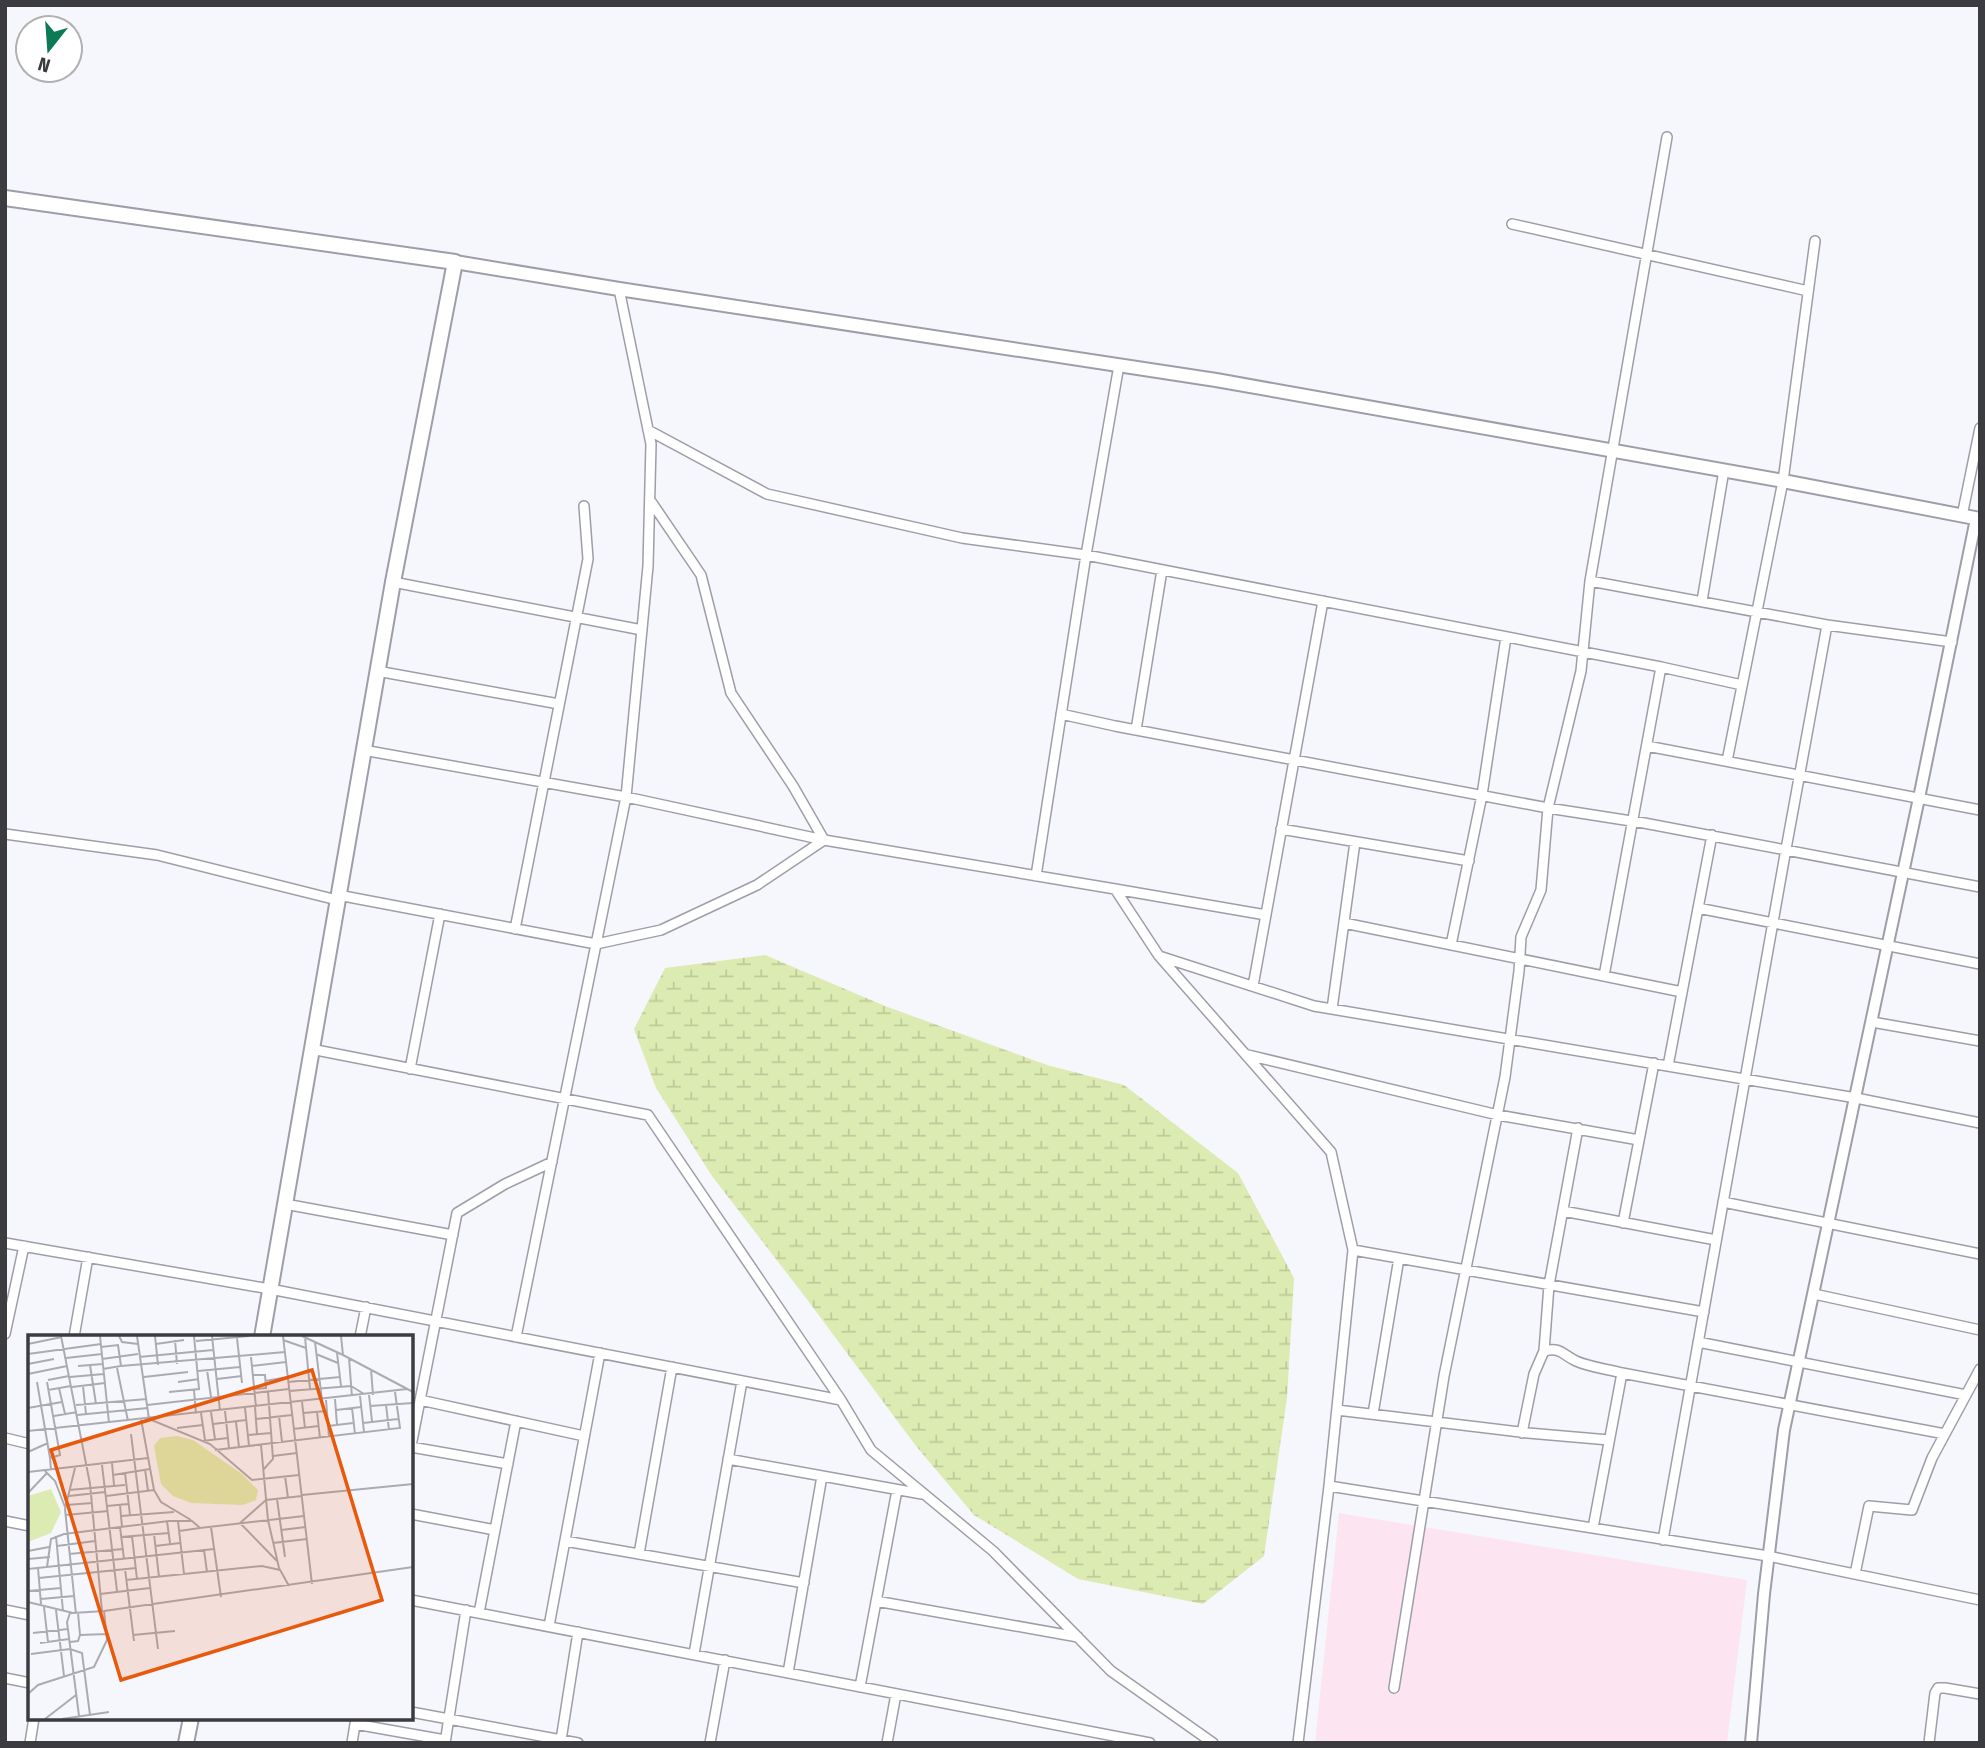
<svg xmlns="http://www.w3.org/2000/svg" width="1985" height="1748" font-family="'Fira Sans Condensed',sans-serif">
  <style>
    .commercial { fill: #fce5f1 }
    .wetland { fill: url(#wetland-marsh) }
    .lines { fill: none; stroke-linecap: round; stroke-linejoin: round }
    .minor-casing { stroke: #9e9ea9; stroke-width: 12 }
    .tertiary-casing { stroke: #9e9ea9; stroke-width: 14 }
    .secondary-casing { stroke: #9e9ea9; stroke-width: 16 }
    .primary-casing { stroke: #9e9ea9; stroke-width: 18 }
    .minor { stroke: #fff; stroke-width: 9 }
    .tertiary { stroke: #fff; stroke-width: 10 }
    .secondary { stroke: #fff; stroke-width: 12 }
    .primary { stroke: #fff; stroke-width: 14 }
    .inset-road { fill: none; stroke: #ababb1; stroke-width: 2 }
    .view { fill: #e8590c; fill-opacity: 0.15; stroke: #e8590c; stroke-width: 3.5 }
    .inset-edge { fill: none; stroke: #3b3b40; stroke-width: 3.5 }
  </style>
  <defs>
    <pattern id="wetland-marsh" width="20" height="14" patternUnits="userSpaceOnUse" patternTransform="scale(1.75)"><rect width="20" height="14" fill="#dcebb1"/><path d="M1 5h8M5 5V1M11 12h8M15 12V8" fill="none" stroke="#beca99"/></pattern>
  </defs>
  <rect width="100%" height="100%" fill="#f6f6fd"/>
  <!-- commercial -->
  <path class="commercial" d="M1339,1513L1747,1580L1727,1743H1315Z"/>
  <!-- wetland -->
  <path class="wetland" d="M765,955L885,1006L1047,1065L1124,1085L1238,1173L1294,1278L1287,1398L1264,1556L1203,1604L1078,1579L974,1515L916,1446L806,1298L712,1176L656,1088L634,1029L665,968Z"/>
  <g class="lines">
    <defs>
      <path id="minor" d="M1512,224L1808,291
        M648,430L767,494L962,538L1086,555L1661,667L1742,685
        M1962,516L1980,428
        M1590,581L1827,625L1952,642
        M393,582L642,630
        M1702,601L1724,470
        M377,671L559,704
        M1061,714L1115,726L1548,808L1644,823L1980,887
        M1136,730L1162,570
        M1647,746L1980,810
        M363,750L626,797L824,840L1115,889L1159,956L1314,1006L1856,1098L1980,1123
        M1727,761L1783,481L1815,241
        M1281,829L1469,861
        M5,834L157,855L337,900
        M1036,876L1086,555L1119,365
        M1115,889L1266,915
        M338,895L596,944L661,930L757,885L824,840L793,786L731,693L701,575L650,500
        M1698,908L1980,964
        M1344,923L1682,992
        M515,929L588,559L584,506
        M1451,945L1482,795L1506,637
        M1160,957L1331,1152L1353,1250L1329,1486L1298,1743
        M1604,976L1661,667
        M1253,986L1323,601
        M1332,1009L1355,842
        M1872,1022L1980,1041
        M311,1049L648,1115L841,1400L871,1450L993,1551L1111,1671L1213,1743
        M1248,1055L1498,1115L1639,1140
        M1668,1066L1712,835
        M410,1069L440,914
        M1723,1202L1980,1254
        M285,1204L453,1235
        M1563,1211L1716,1240
        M1623,1223L1654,1063
        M5,1243L270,1289L841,1400
        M1353,1250L1704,1312
        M1814,1294L1980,1330
        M5,1334L24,1246
        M74,1337L88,1257
        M360,1337L366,1307
        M516,1337L626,797L648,566L651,444L619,289
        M1698,1342L1966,1395
        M1544,1351C1562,1347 1561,1354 1576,1361C1589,1367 1607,1369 1622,1373L1945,1434
        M420,1400L584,1436
        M1337,1410L1528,1433L1609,1440
        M1373,1414L1399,1258
        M1522,1433L1534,1374L1544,1351L1549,1285L1578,1128
        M5,1438L30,1444
        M411,1446L457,1213L505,1184L552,1162
        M411,1447L508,1464
        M728,1459L922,1494
        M1329,1486L1768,1556L1980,1600
        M411,1514L495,1530
        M5,1521L30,1526
        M1593,1528L1622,1373
        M1663,1540L1786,849L1827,625
        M565,1541L804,1583
        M639,1554L672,1367
        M1855,1574L1869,1506L1912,1510L1932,1458L1980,1369
        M411,1600L1150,1743
        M876,1601L1078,1637
        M5,1610L30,1615
        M479,1613L516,1421
        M549,1626L600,1353
        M694,1654L742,1381
        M788,1673L822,1476
        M5,1678L30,1683
        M860,1687L897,1490
        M1394,1688L1444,1376L1505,1077L1519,971L1521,937L1541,890L1548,808L1581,671L1590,581L1667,137
        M411,1712L578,1743
        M561,1740L578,1632
        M30,1743L34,1718
        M352,1743L355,1724L445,1740
        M445,1743L466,1610
        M710,1743L725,1660
        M887,1743L896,1694
        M1929,1743L1935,1693L1938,1688H1945L1980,1694"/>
      <path id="tertiary" d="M1751,1743L1764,1594L1784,1430L1919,798L1976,519"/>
      <path id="secondary" d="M455,262L619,289L1216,380L1783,481L1980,519"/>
      <path id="primary" d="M5,198L455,262L393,582L262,1337
        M186,1743L191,1718"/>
    </defs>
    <!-- minor casing -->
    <use href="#minor" class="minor-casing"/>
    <!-- tertiary casing -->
    <use href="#tertiary" class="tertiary-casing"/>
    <!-- secondary casing -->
    <use href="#secondary" class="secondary-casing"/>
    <!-- primary casing -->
    <use href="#primary" class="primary-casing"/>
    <!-- minor -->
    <use href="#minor" class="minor"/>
    <!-- tertiary -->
    <use href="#tertiary" class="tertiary"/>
    <!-- secondary -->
    <use href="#secondary" class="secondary"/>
    <!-- primary -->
    <use href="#primary" class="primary"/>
  </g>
  <!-- overview -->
  <g transform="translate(28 1335)">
    <rect width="385" height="385" fill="#f6f6fd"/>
    <path d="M149,101L165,105L214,139L230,155L228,165L215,170L163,168L145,161L133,149L126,111L132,103ZM23,154L33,177L23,198L0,207V161Z" fill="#dcebb1"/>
    <path class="inset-road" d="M33,1L62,149L74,276M72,1L81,88M91,1L94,7L110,9M109,1L121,84L182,109L224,145L271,140M127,1L130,30M184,1L192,76M255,1L284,249M274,1L315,20M313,1L315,20L385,57M277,2L282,54M209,3L214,48M147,5L149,29M255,5L278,13M168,6L221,1M287,7L294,65M0,9L34,2M128,9L156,5M73,12L90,10L93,31L75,34M309,18L313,51M0,19L73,9M288,19L310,28M111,22L185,15M223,22L228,72M38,23L74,19M321,23L324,62M74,24L110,19M0,29L26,24M62,30L68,69M50,31L75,29M93,31L257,17M223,31L258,27M89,33L100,86M343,34L345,60M179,35L183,62M170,36L212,32M0,39L39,31M224,40H237L238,53L226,54M42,42L76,39M116,42L160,37M189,44L214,41M20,45L41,41M237,46L260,42M9,47L22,123M19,47L32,120L22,123L23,135M150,47L171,44M260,47L312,42M55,51L58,79M44,52L77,48M31,53L37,79M20,55L43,51M166,55L168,79M261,56L323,51L336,59M141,57L171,54L166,1M341,60L344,86M332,61L336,97M307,64L309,90M298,65L301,102M274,67L277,93M48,70L119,64M119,70L261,54M358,70L361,95M342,71L385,68M227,72L229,99M0,73L34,67M217,73L221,111M324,73L327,99M308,75L333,72M197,76L201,113M183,77L187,104M289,77L292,103M173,78L177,105M275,78L299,76M49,80L120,73M26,81L49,77M251,81L254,107M113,84L126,155L133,167L163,185M228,84L264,80M208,87L211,112M335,88L370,84M185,89L218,85M300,91L325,88M149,93L175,90M265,94L291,91M0,96L379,54M103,99L130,314M221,100L243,98M174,106L200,103M233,110L240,185L251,233L261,251M187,115L372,93L367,57M0,117L20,108M245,121L269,118M84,128L86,150M74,130L89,256M47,133L37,174L48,279M117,134L120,156M235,135L245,124L240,56M17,136L27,146L37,172M0,137L120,123M97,138L102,180M85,140L122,134M257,141L260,163M41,155L97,150M0,158L19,138M274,160L385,149M41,161L77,157M78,161L126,155M249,164L257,222M38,170L64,168M92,170L94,192M79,171L100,169M38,180L80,176M93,181L146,177M139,186L142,208M150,186L156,239M92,192L96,224M183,192L193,262M253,195L278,192M151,196L172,193M126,199L131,242M28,201L35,276M104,201L109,244M93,202L141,198M245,208L279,204M29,211L67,206M127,211L152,208M176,215L179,237M0,216L21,212M41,219L95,214M0,224L22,222M249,226L212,188L238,165L274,161M19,232L23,204L36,199L141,186H164L172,193L276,181M10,233L13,269M0,234L186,214M97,234L106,306M11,243L108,233M98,245L234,231L252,235M0,256L33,253M72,259L122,253M13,264L46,261M0,267L45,278L76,276L385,232M16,272L20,307M28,275L36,341M42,278L39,287L51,381M5,298L40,294M52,300L78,299M105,300L147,296M42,307L50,306L52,300L50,278M12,308L41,304M3,319L42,314L54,318L62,380M0,359L10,350L66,332L79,305L76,276M17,384L48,360M34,384L81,377"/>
    <path class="view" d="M284,35L354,265L93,345L23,115Z"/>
    <rect width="385" height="385" class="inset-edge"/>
  </g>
  <!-- border -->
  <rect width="1985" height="1748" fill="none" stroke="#3b3b40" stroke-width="14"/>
  <!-- north arrow -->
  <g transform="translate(49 49) rotate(197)"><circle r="33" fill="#ffffff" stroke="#b1b1b3" stroke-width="2"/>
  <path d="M0-5L12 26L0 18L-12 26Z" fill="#0b7a55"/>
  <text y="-10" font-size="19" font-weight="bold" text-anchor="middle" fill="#3b3b40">N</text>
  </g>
</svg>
